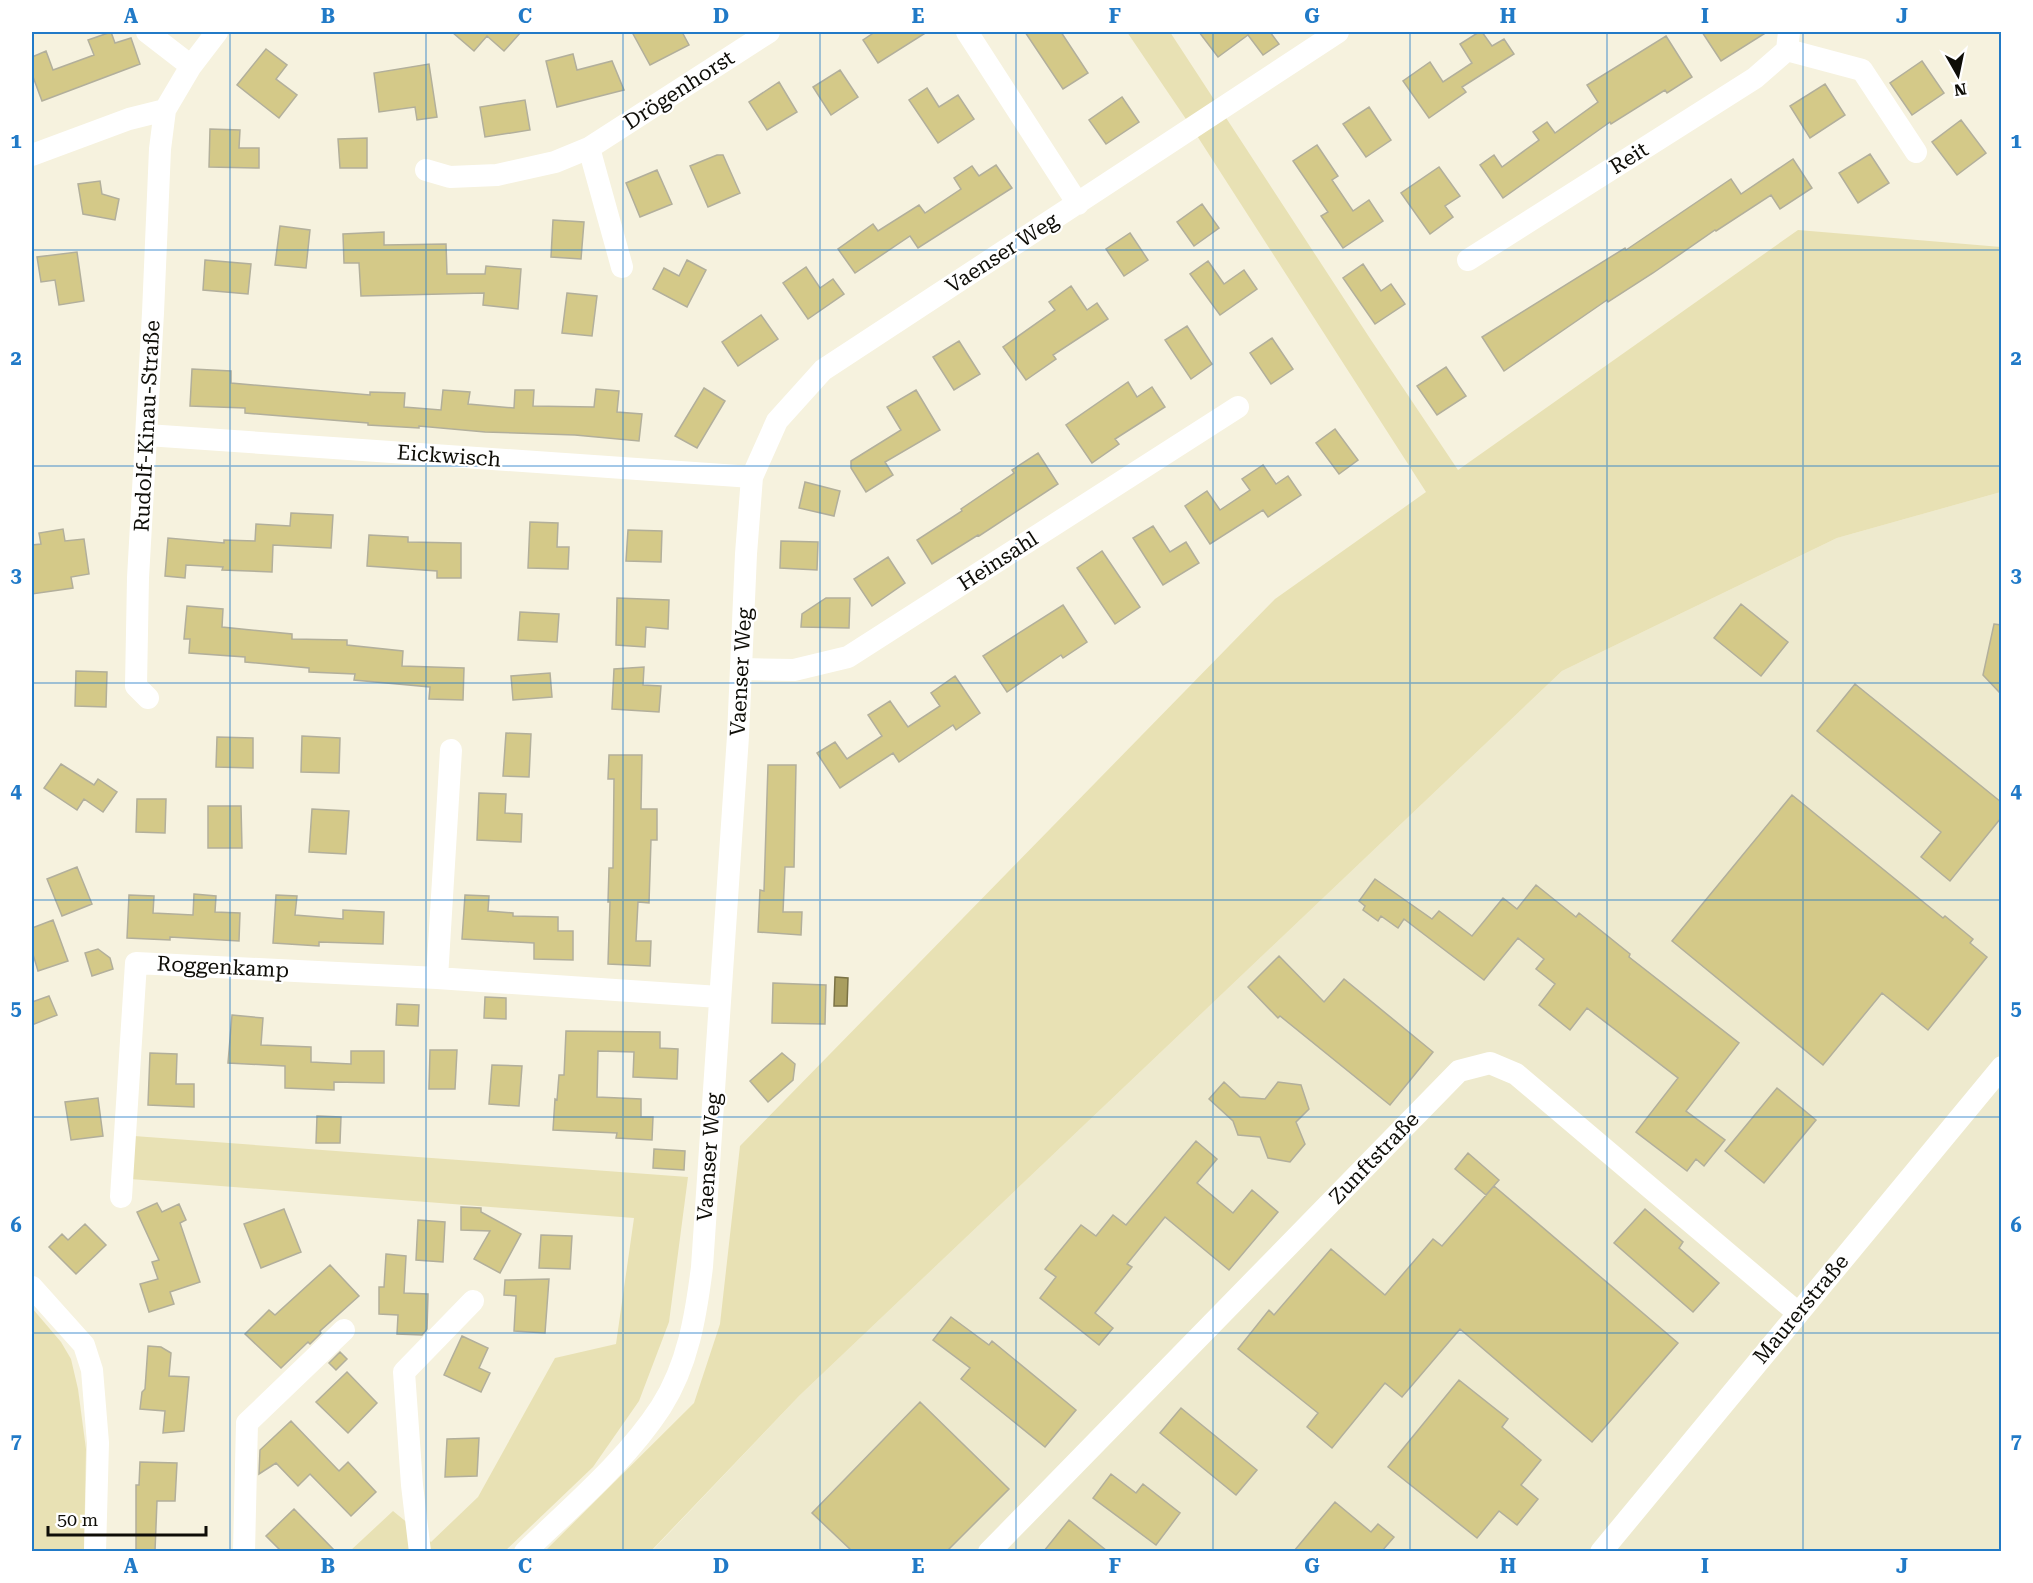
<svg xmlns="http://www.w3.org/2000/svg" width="2033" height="1583" font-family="'Roboto Serif',serif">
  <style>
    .built { fill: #eeeace }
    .green { fill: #e8e1b4 }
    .water { fill: #a99e5f; stroke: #7a7245; stroke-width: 1.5 }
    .building { fill: #d4c988; stroke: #b2af9b; stroke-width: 1.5 }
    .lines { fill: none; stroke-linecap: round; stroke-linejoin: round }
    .minor { stroke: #fff; stroke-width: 22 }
    .grid { fill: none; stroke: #217ac7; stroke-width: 1.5; stroke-opacity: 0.55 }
    .labels { text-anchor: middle; stroke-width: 4.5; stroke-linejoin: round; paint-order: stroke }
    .street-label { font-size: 21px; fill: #0e0d07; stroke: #fff }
    .neatline { fill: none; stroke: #217ac7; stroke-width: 2 }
    .grid-label { font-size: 20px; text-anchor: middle; font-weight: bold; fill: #217ac7 }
  </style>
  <rect width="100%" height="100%" fill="#f6f2de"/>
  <!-- built -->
  <path class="built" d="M2001,492V1551L651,1552L799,1396L1562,671L1837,538Z"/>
  <!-- green -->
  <path class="green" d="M1127,32H1170L1371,340L1458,470L1798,230L2001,247V492L1837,538L1562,671L799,1396L651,1551L544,1552L694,1403L720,1324L740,1146L1275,599L1426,492L1192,128Z
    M134,1136L688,1177L669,1322L639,1401L593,1467L504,1552L350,1551L393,1511L431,1542L478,1497L555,1358L616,1344L634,1218L130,1179Z
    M32,1308L61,1342L71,1359L78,1389L86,1449L84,1551H32Z"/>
  <!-- water -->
  <path class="water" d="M835,977L848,978L847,1006H834Z"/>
  <!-- building -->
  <path class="building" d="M111,32L115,43L131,38L140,64L42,101L32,74V57L46,51L53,70L94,55L88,40Z
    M452,32H521L504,51L487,36L474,51Z
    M632,32H682L689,45L650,65Z
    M875,32H927L878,63L863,40Z
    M1025,32H1061L1088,73L1063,89Z
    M1199,32H1270L1279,44L1263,55L1248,35L1218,57Z
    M1479,32H1482L1492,46L1504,39L1514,54L1462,87L1466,92L1429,118L1403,81L1430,62L1443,82L1472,63L1460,44Z
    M1702,32H1767L1721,61Z
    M1666,36L1692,77L1667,93L1665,90L1611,124L1610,122L1503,198L1480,165L1494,155L1502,167L1539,140L1533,132L1547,122L1555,133L1598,102L1587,85Z
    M266,49L287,65L276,79L297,95L279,118L237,85Z
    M573,54L577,70L612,61L624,90L557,107L546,61Z
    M1922,61L1944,93L1912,115L1890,83Z
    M429,64L437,117L417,120L415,107L379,112L374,73Z
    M840,70L858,97L831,115L813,87Z
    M779,82L797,112L767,130L749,102Z
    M1825,84L1845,115L1810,138L1790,106Z
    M927,88L939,107L958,95L974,119L938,143L909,100Z
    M1122,97L1139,122L1106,144L1089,120Z
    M525,100L530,130L485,137L480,107Z
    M1369,107L1391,140L1366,157L1343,124Z
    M1961,120L1986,153L1957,175L1932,142Z
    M210,129L240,130L239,148H259V168L209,167Z
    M367,138V168H340L338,139Z
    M1317,145L1338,176L1332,180L1353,211L1369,200L1383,221L1343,248L1321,216L1328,212L1293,161Z
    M1870,154L1889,183L1858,203L1839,173Z
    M717,155H723L740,193L708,207L690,166Z
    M1793,159L1812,188L1780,209L1771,195L1716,231L1715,230L1653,273L1608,302L1607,300L1504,371L1482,337L1625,248L1626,250L1731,179L1741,194Z
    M996,165L1012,188L918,248L910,236L855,273L838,249L873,224L878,231L919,205L925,213L961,189L954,178L972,166L979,176Z
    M1439,167L1460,196L1445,206L1453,217L1430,234L1401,193Z
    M657,170L672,204L640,217L626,183Z
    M100,181L102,194L119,199L115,220L83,214L78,184Z
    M1202,204L1219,228L1194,246L1177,222Z
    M553,220L584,222L581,259L551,257Z
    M280,226L310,230L306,268L275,265Z
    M384,232V245L446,244L447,274H485L486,266L521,269L518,309L483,305L484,293L361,296L359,263H344L343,234Z
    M1130,233L1148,260L1124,276L1106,249Z
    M77,252L84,301L59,305L55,280L41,282L37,257Z
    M205,260L251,264L248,294L203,290Z
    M687,260L706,270L687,307L653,289L664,268L679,276Z
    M1208,261L1224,284L1244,270L1257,289L1220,315L1190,274Z
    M1363,264L1381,291L1391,284L1405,304L1375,324L1343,278Z
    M806,267L820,288L833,279L844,294L808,319L783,283Z
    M1071,286L1087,310L1097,303L1108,319L1053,355L1056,359L1026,380L1003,347L1055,310L1049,302Z
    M567,293L597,296L592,336L562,333Z
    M761,315L778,339L738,366L722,342Z
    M1187,326L1212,364L1191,379L1165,340Z
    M1272,338L1293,369L1271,384L1250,353Z
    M959,341L980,374L954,390L933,357Z
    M1446,367L1466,396L1437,415L1417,386Z
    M192,369L231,371V383L370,395V392L405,393L404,407L441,410L443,390L470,392L468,404L514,408L515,390H534L533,406L594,407L596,389L619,391L617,412L642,414L639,441L575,435L485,432L419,426V428L368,425V423L245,413V408L190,406Z
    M1128,382L1137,397L1152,387L1165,407L1115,439L1119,444L1092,463L1066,425Z
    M704,388L725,401L697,448L675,436Z
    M916,390L940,430L885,462L893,475L866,492L851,468V461L901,430L887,407Z
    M1335,429L1358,460L1339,474L1316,443Z
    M1038,453L1058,484L979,536L978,535L932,564L917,540L962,511L961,509L1014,473L1012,470Z
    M1263,465L1276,484L1288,476L1301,495L1268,517L1263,510L1210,544L1185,506L1207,491L1220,510L1250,490L1242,479Z
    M805,482L840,491L834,516L799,508Z
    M291,513L333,515L331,548L273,545L272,572L222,570L223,567L186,565L185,578L165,576L168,538L224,543V540L255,541L256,524L290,526Z
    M530,522L558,523L557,547H569L568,569L528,568Z
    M1153,526L1170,552L1186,542L1199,563L1163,585L1133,538Z
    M63,529L65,541L84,539L89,574L71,577L73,588L32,594V545L41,544L39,533Z
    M628,530L662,531L661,562L626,561Z
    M369,535L408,537V542L461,543V578H437V571L367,566Z
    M781,541L818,542L817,570L780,568Z
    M1102,551L1140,607L1115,624L1077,568Z
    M888,557L905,583L872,606L854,579Z
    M617,598L669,600L668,629L646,627L645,647L616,645Z
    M826,598H850L849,628L801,627L802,614Z
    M1741,604L1788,642L1761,676L1714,638Z
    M1063,605L1087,642L1063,658L1061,655L1007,692L983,656Z
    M187,606L223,609L222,627L292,634V639L347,640V645L403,651L402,666L464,668L463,700L429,699L430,687L354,680L355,674L309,672V668L245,662V657L189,653L190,639H184Z
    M520,612L559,614L557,642L518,640Z
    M1994,624L2001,625V694L1983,675Z
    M644,667L643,685L661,686L659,712L612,709L614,669Z
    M76,671L107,672L106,707L75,706Z
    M550,673L552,697L513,700L511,676Z
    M955,676L980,713L956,730L953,725L899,762L893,753L840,788L817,753L835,742L847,759L882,736L868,715L890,701L908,727L940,706L931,693Z
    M1855,684L2001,802V818L1950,881L1921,857L1941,832L1817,731Z
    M506,733L531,734L529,777L503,776Z
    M302,736L340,738L339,773L301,772Z
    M217,737L253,738V768L216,767Z
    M609,755H642L641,809H657V840H651L649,903L638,902L636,941H651L650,966L608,964L610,902H608L609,868H613L614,779H608Z
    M61,764L94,785L98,779L117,792L103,812L84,799L77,810L44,788Z
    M768,765H796L794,867H785L783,912H802L801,935L758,932L760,890L764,891Z
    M479,793L506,794L505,813L522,814L521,842L477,840Z
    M1792,795L1943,918L1945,916L1973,939L1970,943L1987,957L1928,1030L1882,993L1823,1065L1672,941Z
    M137,799H166L165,833L136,832Z
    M208,806H241L242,848H208Z
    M312,809L349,811L346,854L309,852Z
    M77,867L92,904L62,916L47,879Z
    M1375,879L1432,919L1439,911L1472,936L1503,898L1517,909L1536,885L1576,917L1579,913L1630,954L1629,957L1739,1043L1686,1111L1725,1140L1704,1166L1696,1159L1687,1171L1636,1132L1678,1078L1587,1008L1570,1030L1539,1005L1555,984L1536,969L1544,959L1518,938L1484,980L1404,919L1398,928L1381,916L1378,921L1363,910L1365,906L1359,901Z
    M194,894L216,896L215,912L240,913L239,941L170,937V940L127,938L129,895L154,896L153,913L193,915Z
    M276,895L297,896L295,915L343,919V910L384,912L383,944L319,942V946L273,943Z
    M465,895L489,896L488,911L513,913V916L558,917V931H573V960L534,959V943L462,939Z
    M53,920L68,961L38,971L32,951V928Z
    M98,949L110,958L113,969L92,976L85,953Z
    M1279,956L1324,1002L1344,979L1433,1052L1390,1105L1280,1016L1278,1018L1248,987Z
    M773,983L826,985L825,1024L772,1023Z
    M49,996L57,1015L32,1025V1002Z
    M485,997L506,998V1019L484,1018Z
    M397,1004L419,1005L418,1026L396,1025Z
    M232,1015L263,1018L261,1045L311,1047V1062L351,1064V1051H384V1083L334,1082V1090L285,1088V1066L228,1063Z
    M566,1031L660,1032V1048L678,1049L677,1079L633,1077L634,1052L598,1051L597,1097L641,1099V1117H653L652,1140L616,1138L617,1133L553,1130L555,1099L557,1100L559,1075H564Z
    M430,1050H457L455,1089H429Z
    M150,1053L177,1054L176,1084H194V1107L148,1105Z
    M782,1053L795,1064L793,1080L768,1102L750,1081Z
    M492,1065L522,1066L519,1106L489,1104Z
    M1224,1082L1240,1097L1265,1099L1278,1082L1301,1085L1309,1109L1296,1122L1305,1144L1290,1162L1268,1158L1260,1137L1238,1135L1233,1121L1209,1099Z
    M1777,1088L1816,1120L1764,1183L1725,1151Z
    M98,1098L103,1136L71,1140L65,1102Z
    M317,1116L341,1117L340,1143H316Z
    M1196,1141L1217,1159L1197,1183L1233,1213L1252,1190L1278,1212L1229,1270L1165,1217L1127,1264L1132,1267L1095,1313L1113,1328L1099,1345L1040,1298L1056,1277L1045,1269L1081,1225L1096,1236L1113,1215L1126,1225Z
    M654,1149L685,1151L684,1170L653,1168Z
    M1468,1153L1499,1180L1486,1195L1455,1169Z
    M1494,1186L1678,1343L1592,1442L1460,1329L1402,1397L1385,1383L1332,1448L1307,1427L1318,1413L1238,1349L1269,1310L1274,1315L1331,1249L1385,1295L1433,1239L1442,1246Z
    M157,1203L162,1212L179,1204L186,1220L180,1223L200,1282L170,1292L174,1304L149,1312L140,1284L158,1279L152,1262L159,1260L137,1212Z
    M461,1207L481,1208V1212L521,1234L500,1273L474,1259L490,1231L461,1230Z
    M284,1209L301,1252L261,1268L244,1224Z
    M1645,1209L1683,1242L1679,1248L1719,1283L1693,1312L1614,1243Z
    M418,1220L445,1222L443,1262L416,1260Z
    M85,1224L106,1245L76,1274L49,1247L62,1234L68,1240Z
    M541,1235L572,1236L570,1269L539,1268Z
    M386,1254L406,1256L404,1293L428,1294L427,1329L422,1335L397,1334L398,1315L379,1314V1287H384Z
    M330,1265L359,1296L320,1331L321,1333L310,1344L308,1342L281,1368L245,1334L269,1310L275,1315Z
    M549,1279L545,1333L514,1331L516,1296L504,1295L505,1280Z
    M951,1317L989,1345L992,1341L1076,1410L1045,1447L961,1379L970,1368L933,1340Z
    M462,1336L488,1348L479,1368L490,1373L481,1392L444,1375Z
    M148,1346L161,1347L171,1353L169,1376L189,1377L184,1431L163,1433L165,1411L140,1409L142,1392L145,1389Z
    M340,1352L347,1359L336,1370L329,1363Z
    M347,1372L377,1403L348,1433L316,1402Z
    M1459,1380L1508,1419L1502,1427L1541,1460L1521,1485L1538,1499L1517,1525L1499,1511L1477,1538L1388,1467Z
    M920,1402L1009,1489L947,1551H852L812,1513Z
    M1181,1408L1257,1470L1236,1495L1160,1433Z
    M291,1421L339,1471L348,1462L376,1492L351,1516L310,1474L298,1486L276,1463L259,1474L260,1450Z
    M479,1438L477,1476L445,1477L447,1439Z
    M140,1462L177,1463L175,1501H157L155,1551H136V1485H139Z
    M1111,1474L1136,1493L1143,1484L1180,1513L1156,1545L1093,1498Z
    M1335,1502L1371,1532L1378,1524L1394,1537L1382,1551H1294Z
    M294,1509L335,1551H281L266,1536Z
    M1069,1520L1107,1551H1044Z"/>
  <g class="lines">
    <!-- minor -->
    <path class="minor" d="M147,32L191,66
      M967,32L1078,204
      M1787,50L1862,70L1916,152
      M589,148L622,267
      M32,155L129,119L165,110
      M426,170L450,177L497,175L555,162L589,148L769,32
      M1468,260L1755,78L1787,50L1789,32
      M147,435L752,477
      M742,669L794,670L848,657L1238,407
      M148,698L136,686L138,578L153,313L160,149L165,110L191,66L217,32
      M437,978L451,750
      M121,1197L136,963L437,978L719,997
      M32,1287L84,1345L92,1370L98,1443L95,1552
      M244,1552L247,1423L344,1330
      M420,1552L412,1485L404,1372L473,1301
      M525,1552C571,1507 626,1461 661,1407C688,1365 696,1315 702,1267L738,736L746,554L752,477L777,421L823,370L1338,32
      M989,1552L1459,1071L1490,1063L1516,1074L1798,1313
      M1601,1552L2002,1067"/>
  </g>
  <!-- grid -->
  <path class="grid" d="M230,32V1552M426,32V1552M623,32V1552M820,32V1552M1016,32V1552M1213,32V1552M1410,32V1552M1607,32V1552M1803,32V1552M32,250H2002M32,466H2002M32,683H2002M32,900H2002M32,1117H2002M32,1333H2002"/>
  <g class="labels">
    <!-- street labels -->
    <g class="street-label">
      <text transform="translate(679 90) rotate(-33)" y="7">Drögenhorst</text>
      <text transform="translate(1629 158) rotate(-32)" y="7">Reit</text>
      <text transform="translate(1002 253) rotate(-33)" y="7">Vaenser Weg</text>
      <text transform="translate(147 426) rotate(-87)" y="7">Rudolf-Kinau-Straße</text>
      <text transform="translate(449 456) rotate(4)" y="7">Eickwisch</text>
      <text transform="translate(998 561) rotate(-33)" y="7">Heinsahl</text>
      <text transform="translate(741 672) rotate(-87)" y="7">Vaenser Weg</text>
      <text transform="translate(223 967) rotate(3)" y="7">Roggenkamp</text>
      <text transform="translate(709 1157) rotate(-86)" y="7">Vaenser Weg</text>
      <text transform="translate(1374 1158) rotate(-46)" y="7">Zunftstraße</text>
      <text transform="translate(1801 1309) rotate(-50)" y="7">Maurerstraße</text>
    </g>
  </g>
  <!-- border -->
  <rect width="2033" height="1583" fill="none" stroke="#ffffff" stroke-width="66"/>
  <!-- north arrow -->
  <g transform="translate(1958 75) rotate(171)" stroke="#ffffff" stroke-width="4.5" paint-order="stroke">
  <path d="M0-4.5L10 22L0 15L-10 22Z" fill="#0e0d07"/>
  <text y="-9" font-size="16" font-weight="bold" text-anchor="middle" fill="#0e0d07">N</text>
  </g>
  <!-- scale -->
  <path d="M48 1526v9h158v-9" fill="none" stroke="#0e0d07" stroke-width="3"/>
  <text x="57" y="1526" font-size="18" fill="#0e0d07" stroke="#ffffff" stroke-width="4.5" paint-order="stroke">50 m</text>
  <rect x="33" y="33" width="1967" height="1517" class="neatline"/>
  <g class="grid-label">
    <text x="131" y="23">A</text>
    <text x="328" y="23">B</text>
    <text x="525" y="23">C</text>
    <text x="721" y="23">D</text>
    <text x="918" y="23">E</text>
    <text x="1115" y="23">F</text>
    <text x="1312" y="23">G</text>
    <text x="1508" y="23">H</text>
    <text x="1705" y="23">I</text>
    <text x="1902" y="23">J</text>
    <text x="16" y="148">1</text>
    <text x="2016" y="148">1</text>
    <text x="16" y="365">2</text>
    <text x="2016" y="365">2</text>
    <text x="16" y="582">3</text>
    <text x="2016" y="582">3</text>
    <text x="16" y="798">4</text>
    <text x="2016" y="798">4</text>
    <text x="16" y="1015">5</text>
    <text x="2016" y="1015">5</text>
    <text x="16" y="1232">6</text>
    <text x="2016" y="1232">6</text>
    <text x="16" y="1448">7</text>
    <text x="2016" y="1448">7</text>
    <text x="131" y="1573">A</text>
    <text x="328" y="1573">B</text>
    <text x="525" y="1573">C</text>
    <text x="721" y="1573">D</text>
    <text x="918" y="1573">E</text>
    <text x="1115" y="1573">F</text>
    <text x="1312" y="1573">G</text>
    <text x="1508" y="1573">H</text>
    <text x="1705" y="1573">I</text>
    <text x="1902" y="1573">J</text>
  </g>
</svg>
